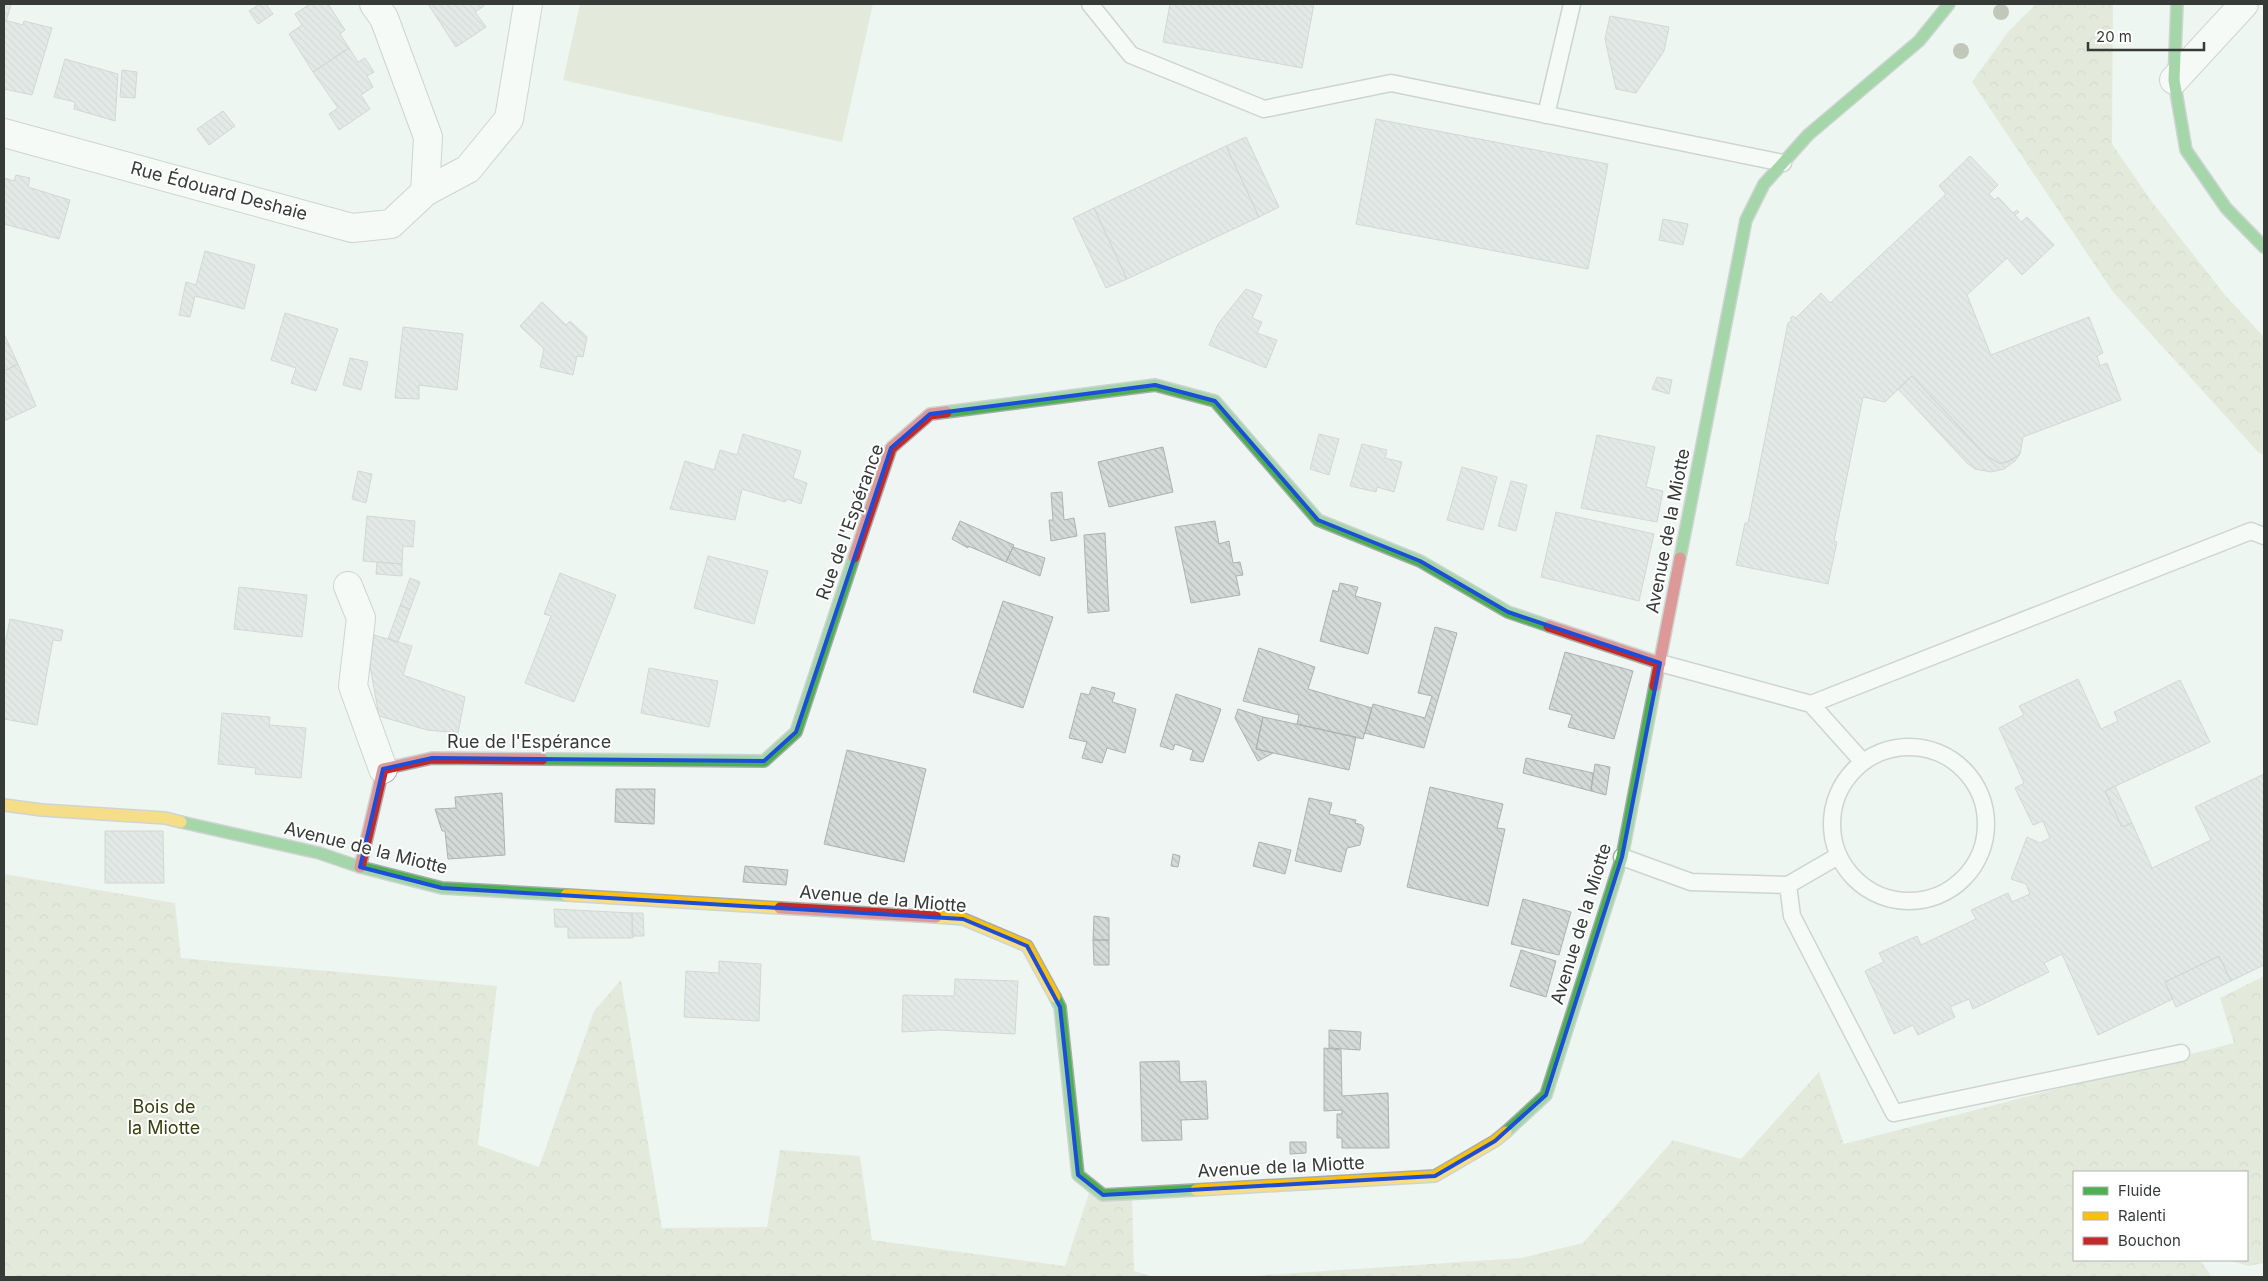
<svg xmlns="http://www.w3.org/2000/svg" width="2268" height="1281" font-family="Inter,sans-serif">
  <style>
    .forest { fill: url(#forest-crowns) }
    .garden { fill: #d4dcbf }
    .building { fill: url(#building-back-hatch); stroke: #adb2b1 }
    .lines { fill: none; stroke-linecap: round; stroke-linejoin: round }
    .lane-casing { stroke: #a6aca9; stroke-width: 19 }
    .street-casing { stroke: #a6aca9; stroke-width: 30 }
    .fast-casing { stroke: #a6aca9; stroke-width: 14 }
    .slow-casing { stroke: #a6aca9; stroke-width: 14 }
    .jam-casing { stroke: #a6aca9; stroke-width: 14 }
    .lane { stroke: #fcfefd; stroke-width: 16 }
    .street { stroke: #fcfefd; stroke-width: 28 }
    .fast { stroke: #4caf50; stroke-width: 11 }
    .slow { stroke: #ffc107; stroke-width: 11 }
    .jam { stroke: #c62828; stroke-width: 11 }
    .tree { fill: #8a9175 }
    .marked { fill: none; stroke: #1d4ed8; stroke-width: 4; stroke-linejoin: round }
    .labels { text-anchor: middle; stroke-width: 4; stroke-linejoin: round; paint-order: stroke }
    .street-label { font-size: 18px; fill: #363b38; stroke: #fff }
    .park-label { font-size: 18px; fill: #393f0f; stroke: #fff }
  </style>
  <defs>
    <pattern id="forest-crowns" width="20" height="18" patternUnits="userSpaceOnUse" patternTransform="scale(1.25)"><rect width="20" height="18" fill="#d4dcbf"/><path d="M2 6a3 3 0 1 1 6 0M12 15a3 3 0 1 1 6 0" fill="none" stroke="#b7bea5"/></pattern>
    <pattern id="building-back-hatch" width="6" height="6" patternUnits="userSpaceOnUse" patternTransform="scale(1.25)"><rect width="6" height="6" fill="#d4dad8"/><path d="M-1 5l2 2M0 0l6 6M5-1l2 2" fill="none" stroke="#b7bcba"/></pattern>
  </defs>
  <rect width="100%" height="100%" fill="#eef5f2"/>
  <!-- forest -->
  <path class="forest" d="M2036,4H2113L2112,144L2152,202L2225,295L2264,337V455L2258,452L2113,292L1972,82L2008,32Z
    M4,874L175,903L181,958L497,986L478,1145L539,1167L594,1011L621,980L662,1228L767,1227L780,1150L860,1156L872,1240L1065,1266L1090,1190L1132,1197L1134,1271L1154,1277H4Z
    M2264,976V1263L2248,1266L2227,1260H2247V1172H2074V1260H2200L2212,1277H1236L1521,1258L1583,1243L1673,1140L1741,1159L1819,1072L1844,1144L2234,1043L2220,998Z"/>
  <!-- garden -->
  <path class="garden" d="M580,4H873L842,142L563,80Z"/>
  <!-- building -->
  <path class="building" d="M4,4L11,5L6,21L4,20Z
    M260,4H266L273,14L258,24L249,11Z
    M310,4H328L345,30L340,34L349,48L313,72L289,34L302,25L295,14Z
    M428,4H482L484,6L475,12L486,27L456,47Z
    M1170,4H1314L1302,68L1163,42Z
    M1610,16L1669,27L1664,51L1636,93L1616,89L1605,39Z
    M4,20L23,25L24,21L52,28L32,95L4,89Z
    M349,48L358,62L365,58L374,72L367,76L373,87L361,95L370,109L339,130L329,114L338,108L313,72Z
    M65,59L118,74L115,121L74,109L75,102L54,97Z
    M122,70L137,72L135,98L120,97Z
    M223,111L235,126L209,145L197,129Z
    M1376,119L1608,164L1588,269L1356,224Z
    M1246,137L1279,207L1259,217L1226,146Z
    M1226,146L1259,217L1127,279L1094,208Z
    M1970,156L1998,185L1989,194L1995,200L1998,197L2013,213L2017,210L2019,212L2015,215L2021,222L2027,217L2054,245L2022,275L2007,258L1967,295L1991,355L2089,317L2103,353L2097,356L2100,366L2107,363L2121,400L2023,437L2020,454L2011,461L1999,463L1984,454L1912,376L1885,402L1863,397L1834,541L1837,542L1828,584L1736,565L1745,523H1748L1788,323L1792,320L1790,318L1793,316L1796,318L1821,293L1830,303L1946,194L1939,186Z
    M16,175L30,178L28,187L70,200L59,239L4,224V178L14,181Z
    M1094,208L1127,279L1106,288L1073,218Z
    M1663,219L1688,224L1683,245L1659,240Z
    M205,251L255,265L244,309L195,296L190,317L179,315L186,282L196,285Z
    M1246,289L1262,295L1252,318L1262,322L1257,333L1277,340L1266,368L1209,345L1218,324Z
    M542,302L566,325L570,321L587,337L583,357L577,356L573,375L540,367L544,349L520,326Z
    M285,313L338,329L316,391L291,383L296,368L271,360Z
    M403,327L463,334L457,390L419,385V399L395,398Z
    M4,334L18,364L4,371Z
    M350,358L368,362L361,390L343,385Z
    M18,364L36,406L4,421V371Z
    M1912,376L1989,458L1999,463H2005L2020,454L2015,461L2004,469L1991,472L1975,469L1967,463L1898,389Z
    M1657,377L1672,380L1669,394L1652,389Z
    M743,434L801,451L793,478L807,483L801,504L787,499L785,502L742,489L735,520L670,509L685,461L714,470L720,450L737,455Z
    M1319,434L1339,439L1329,475L1310,469Z
    M1597,435L1655,447L1646,487L1663,491L1657,522L1581,508Z
    M1362,444L1387,450L1385,458L1402,462L1394,492L1377,487L1376,492L1350,486Z
    M1163,447L1173,492L1109,507L1098,462Z
    M1462,467L1497,477L1483,530L1447,520Z
    M358,471L372,474L366,503L352,499Z
    M1511,481L1527,485L1516,531L1498,526Z
    M1062,492L1064,520L1074,518L1077,536L1051,541L1049,520H1053L1051,493Z
    M1556,512L1654,534L1639,601L1541,577Z
    M367,516L415,521L413,547L403,546L402,564L363,561Z
    M960,521L1014,545L1006,562L968,546V548L952,539Z
    M1215,521L1219,544L1229,541L1233,563L1240,562L1243,575L1236,576L1240,595L1191,603L1175,527Z
    M1105,533L1109,611L1088,613L1084,535Z
    M1013,547L1045,558L1040,576L1006,562Z
    M708,556L768,571L754,624L694,608Z
    M377,562L402,564V576L376,574Z
    M560,573L616,595L574,702L525,683L551,616L544,614Z
    M410,578L420,582L410,609L400,606Z
    M1340,583L1358,587L1355,596L1381,603L1368,654L1320,641L1333,590L1338,592Z
    M239,587L307,595L302,637L234,629Z
    M1003,601L1053,617L1023,708L973,692Z
    M400,606L410,609L398,642L388,639Z
    M10,619L63,630L61,641L53,640L37,725L4,719V649Z
    M1435,627L1457,633L1424,748L1365,733L1373,704L1425,718L1432,696L1418,693Z
    M374,635L412,646L403,675L465,697L458,733L427,730L379,716L370,666Z
    M1259,648L1315,667L1308,689L1372,708L1363,739L1297,724L1299,715L1243,701Z
    M1565,652L1633,671L1614,739L1568,727L1572,715L1549,709Z
    M649,668L718,681L709,727L641,713Z
    M2078,679L2101,729L2118,721L2114,712L2180,680L2210,742L2105,791L2122,827L2132,823L2152,868L2211,840L2195,807L2264,774V965L2231,981L2219,956L2165,982L2173,999L2098,1035L2062,954L2044,963L2049,972L1973,1009L1969,999L1950,1007L1955,1017L1918,1035L1913,1025L1894,1034L1865,971L1884,962L1879,953L1917,936L1921,945L1976,919L1971,910L2008,893L2012,902L2030,894L2026,884L2011,879L2027,837L2040,843L2050,838L2043,821L2033,825L2015,788L2024,783L1999,728L2024,715L2019,706Z
    M1092,687L1115,693L1112,702L1136,709L1125,753L1107,748L1102,763L1082,758L1087,742L1069,738L1081,693L1089,695Z
    M1176,694L1221,709L1203,762L1190,760L1193,750L1175,744L1173,750L1160,746Z
    M1238,709L1263,717L1256,749L1273,753L1258,761L1235,718Z
    M222,713L270,717L269,725L306,728L301,778L255,774L256,768L218,764Z
    M1263,717L1356,737L1349,770L1256,749Z
    M847,750L926,769L904,862L824,844Z
    M1526,758L1593,773L1591,791L1523,773Z
    M1595,764L1610,767L1606,795L1591,791Z
    M2115,786L2132,823L2122,827L2105,791Z
    M1430,787L1503,804L1497,828L1505,829L1488,906L1407,887Z
    M616,789H655L654,824L615,822Z
    M502,793L505,855L448,859L445,831H442L435,809L456,808L455,797Z
    M1309,798L1332,803L1329,814L1356,820L1355,823L1362,825L1364,828L1360,845L1347,848L1341,872L1295,861Z
    M105,831H163L164,883H105Z
    M1259,842L1291,850L1285,874L1253,866Z
    M1173,854L1180,856L1178,867L1171,866Z
    M745,866L788,870L786,885L743,882Z
    M1523,899L1571,912L1559,955L1511,944Z
    M554,909L632,913L633,938H568V927H555Z
    M632,913H643L644,936H632Z
    M1094,916L1109,918V940H1093Z
    M1093,940H1109V965H1094Z
    M1521,950L1556,961L1546,997L1510,986Z
    M2219,956L2231,981L2176,1007L2165,982Z
    M719,961L761,964L759,1021L684,1017L686,971L719,973Z
    M955,979L1018,981L1015,1034L938,1030L902,1032L903,995L954,996Z
    M1329,1030L1361,1032L1360,1050L1329,1048Z
    M1324,1048L1341,1050L1342,1096L1388,1093L1389,1148H1342V1138H1337V1114H1342V1110L1324,1111Z
    M1179,1061L1180,1082L1206,1081L1208,1119L1181,1120L1182,1140L1142,1141L1140,1062Z
    M1290,1142H1306V1153L1290,1154Z"/>
  <g class="lines">
    <defs>
      <path id="lane" d="M1090,4L1131,55L1264,109L1391,83L1783,163
        M1546,115L1572,4
        M1660,663L1811,704L1863,762
        M1811,704L2251,531L2264,536
        M1832 824a77 77 0 1 1 154 0a77 77 0 1 1-154 0Z
        M1622,857L1691,882L1788,885L1838,856
        M1788,885L1792,916L1894,1113L2181,1053"/>
      <path id="street" d="M374,4L384,18L428,137L425,192
        M2174,80L2244,4
        M4,133L352,228L391,224L425,192L468,169L509,119L528,4
        M348,586L361,618L353,686L383,769"/>
      <path id="fast" d="M2177,4L2174,80L2186,150L2226,208L2264,247
        M946,412L1155,385L1215,401L1318,520L1420,561L1508,612L1549,626
        M1680,558L1746,220L1764,184L1808,135L1919,41L1949,4
        M542,759L764,761L796,732L854,557
        M181,822L319,853L360,867L442,888L566,895
        M1055,997L1060,1007L1078,1175L1103,1195L1196,1190
        M1506,1132L1546,1095L1622,857L1655,686"/>
      <path id="slow" d="M4,805L42,810L165,818L181,822
        M566,895L780,908
        M936,917L963,919L1027,946L1055,997
        M1196,1190L1435,1176L1495,1141L1506,1132"/>
      <path id="jam" d="M854,557L891,448L930,414L946,412
        M1549,626L1660,663
        M1655,686L1680,558
        M360,867L383,769L432,758L542,759
        M780,908L936,917"/>
    </defs>
    <!-- lane casing -->
    <use href="#lane" class="lane-casing"/>
    <!-- street casing -->
    <use href="#street" class="street-casing"/>
    <!-- fast casing -->
    <use href="#fast" class="fast-casing"/>
    <!-- slow casing -->
    <use href="#slow" class="slow-casing"/>
    <!-- jam casing -->
    <use href="#jam" class="jam-casing"/>
    <!-- lane -->
    <use href="#lane" class="lane"/>
    <!-- street -->
    <use href="#street" class="street"/>
    <!-- fast -->
    <use href="#fast" class="fast"/>
    <!-- slow -->
    <use href="#slow" class="slow"/>
    <!-- jam -->
    <use href="#jam" class="jam"/>
  </g>
  <!-- trees -->
  <g class="tree">
    <circle cx="2001" cy="12" r="8"/>
    <circle cx="1961" cy="51" r="8"/>
  </g>
  <!-- marked area -->
  <path d="M0 0H2268V1281H0ZM1155,385L1215,401L1318,520L1420,561L1508,612L1660,663L1622,857L1546,1095L1495,1141L1435,1176L1103,1195L1078,1175L1060,1007L1027,946L963,919L442,888L360,867L383,769L432,758L764,761L796,732L891,448L930,414Z" fill="#eef5f2" fill-opacity=".55" fill-rule="evenodd"/>
  <path class="marked" d="M1155,385L1215,401L1318,520L1420,561L1508,612L1660,663L1622,857L1546,1095L1495,1141L1435,1176L1103,1195L1078,1175L1060,1007L1027,946L963,919L442,888L360,867L383,769L432,758L764,761L796,732L891,448L930,414Z"/>
  <g class="labels">
    <!-- street labels -->
    <g class="street-label">
      <text transform="translate(219 191) rotate(15)" y="6">Rue Édouard Deshaie</text>
      <text transform="translate(850 522) rotate(-70)" y="6">Rue de l'Espérance</text>
      <text transform="translate(1668 531) rotate(-79)" y="6">Avenue de la Miotte</text>
      <text x="529" y="748">Rue de l'Espérance</text>
      <text transform="translate(366 848) rotate(14)" y="6">Avenue de la Miotte</text>
      <text transform="translate(883 899) rotate(5)" y="6">Avenue de la Miotte</text>
      <text transform="translate(1581 924) rotate(-73)" y="6">Avenue de la Miotte</text>
      <text transform="translate(1281 1167) rotate(-3)" y="6">Avenue de la Miotte</text>
    </g>
    <!-- park labels -->
    <g class="park-label">
      <text x="164" y="1113">Bois de<tspan x="164" dy="21">la Miotte</tspan></text>
    </g>
  </g>
  <!-- border -->
  <rect width="2268" height="1281" fill="none" stroke="#363b38" stroke-width="10"/>
  <!-- legend -->
  <rect x="2073" y="1171" width="175" height="90" fill="#ffffff" stroke="#afb1af"/>
  <rect x="2083" y="1187" width="25" height="8" fill="#4caf50" stroke="#afb1af"/>
  <text x="2118" y="1196" font-size="15" fill="#363b38">Fluide</text>
  <rect x="2083" y="1212" width="25" height="8" fill="#ffc107" stroke="#afb1af"/>
  <text x="2118" y="1221" font-size="15" fill="#363b38">Ralenti</text>
  <rect x="2083" y="1237" width="25" height="8" fill="#c62828" stroke="#afb1af"/>
  <text x="2118" y="1246" font-size="15" fill="#363b38">Bouchon</text>
  <!-- scale -->
  <path d="M2088 42v8h116v-8" fill="none" stroke="#363b38" stroke-width="2.5"/>
  <text x="2096" y="42" font-size="15" fill="#363b38" stroke="#ffffff" stroke-width="4" paint-order="stroke">20 m</text>
</svg>
